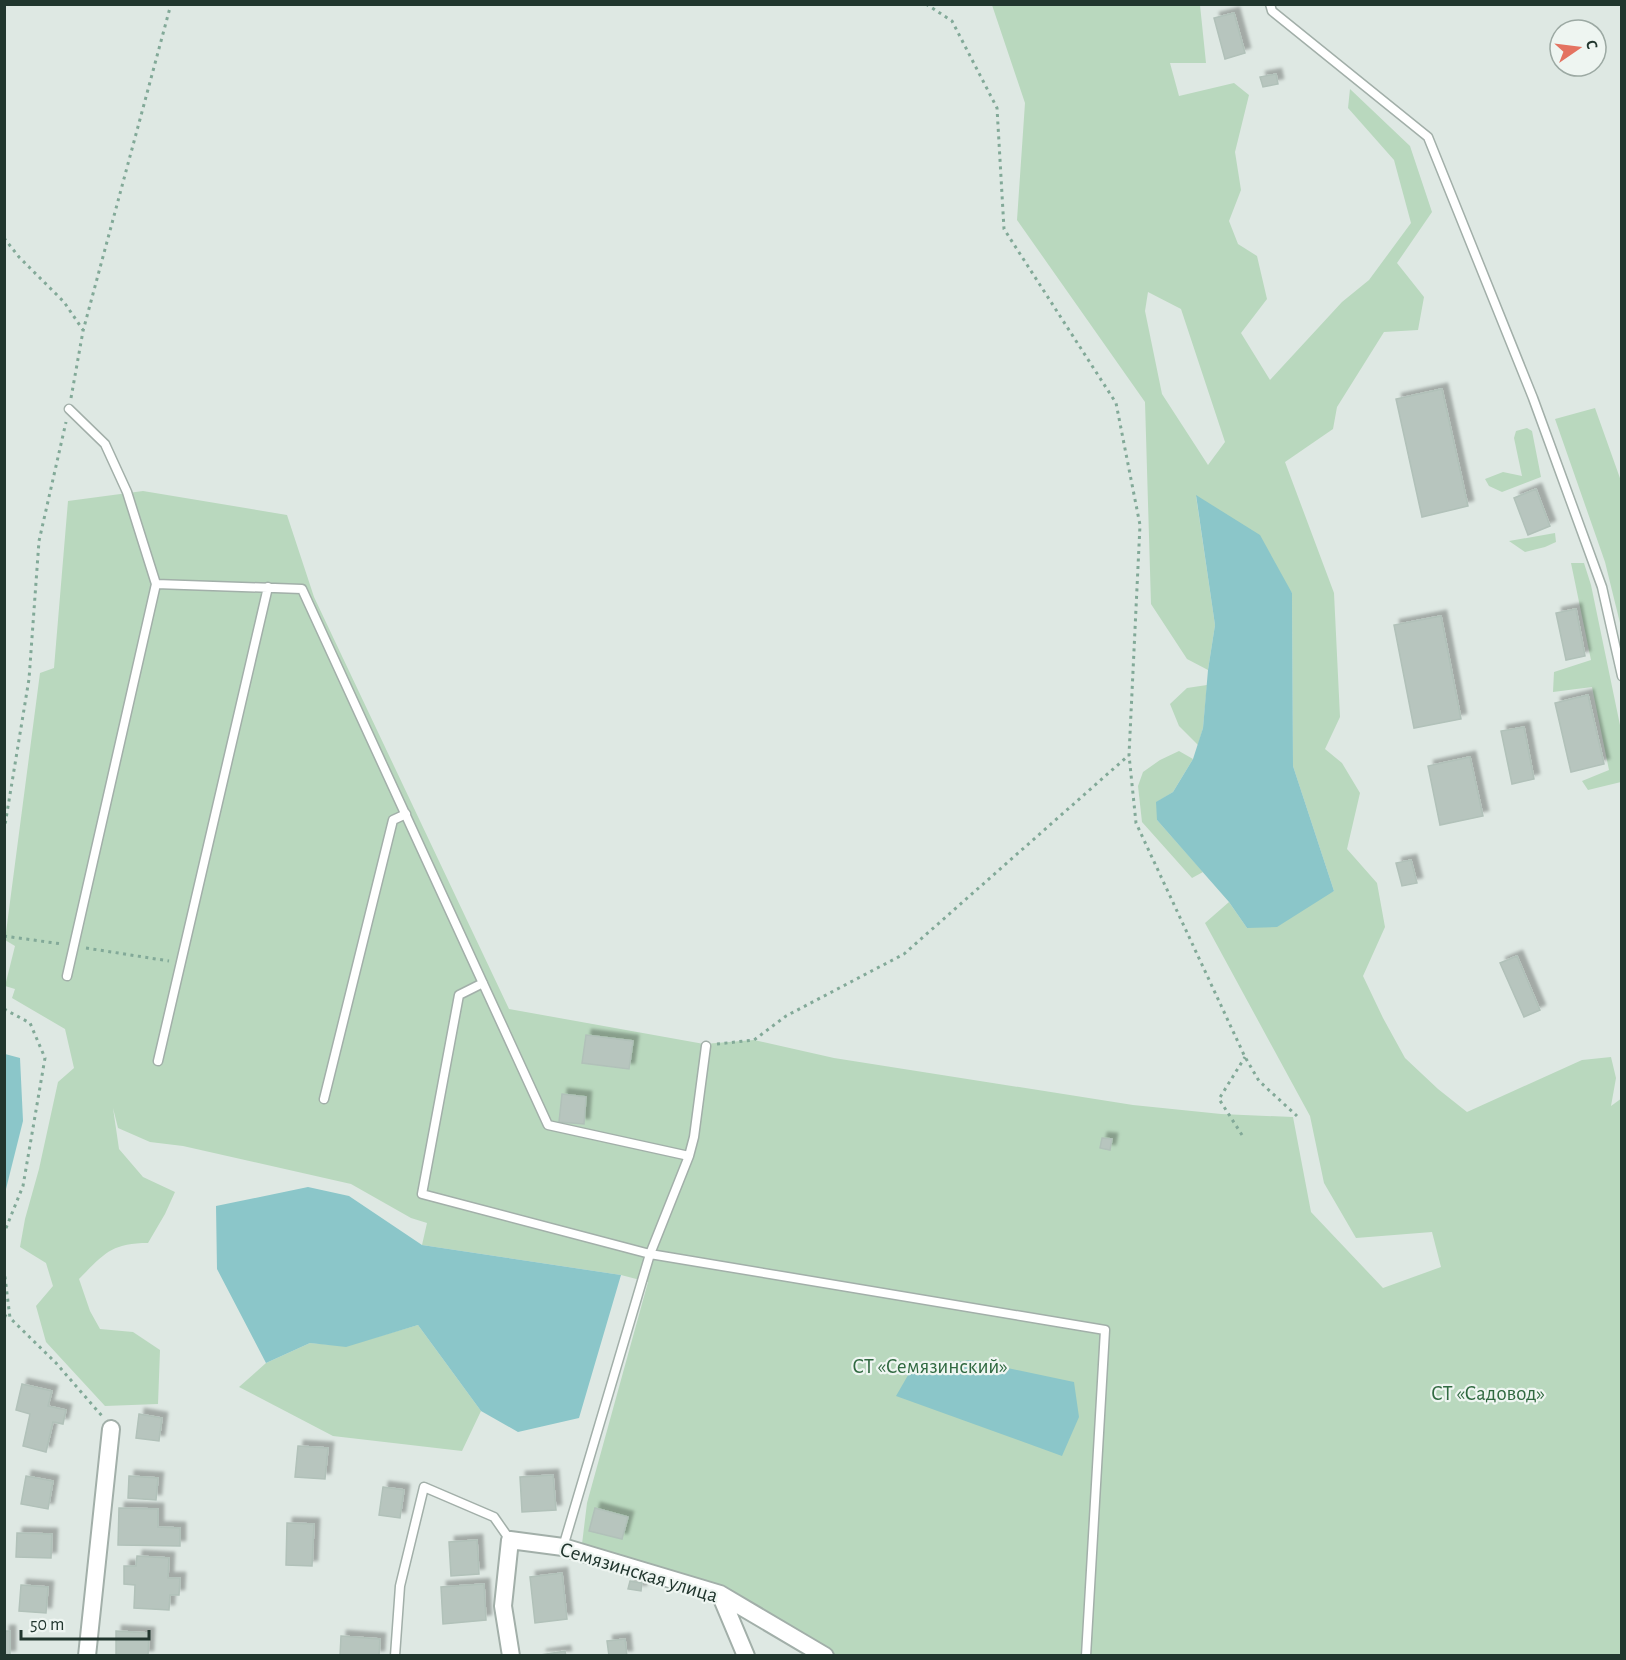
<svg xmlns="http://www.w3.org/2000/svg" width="1626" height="1660" font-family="'Alegreya Sans',sans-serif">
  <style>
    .green { fill: #b9d8be; fill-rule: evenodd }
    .water { fill: #8bc6c9 }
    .building { fill: #b7c5be; stroke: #b1c1b9; stroke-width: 1.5; filter: url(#shadow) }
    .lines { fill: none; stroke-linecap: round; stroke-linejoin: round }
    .lane-casing { stroke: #a2afa9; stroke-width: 11 }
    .street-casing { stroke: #a2afa9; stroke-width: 20 }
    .path { stroke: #82a998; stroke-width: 3; stroke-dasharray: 3 4.5; stroke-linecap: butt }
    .lane { stroke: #fff; stroke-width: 8 }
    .street { stroke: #fff; stroke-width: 16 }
    .labels { text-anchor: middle; stroke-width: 4.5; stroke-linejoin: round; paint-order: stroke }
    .park-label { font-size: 21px; fill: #306940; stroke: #eef5f1 }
    .street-label { font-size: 21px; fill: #21362e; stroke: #eef5f1 }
  </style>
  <defs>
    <filter id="shadow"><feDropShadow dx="5.5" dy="-5.5" stdDeviation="1.5" flood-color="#0004"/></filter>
  </defs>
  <rect width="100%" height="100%" fill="#dee8e3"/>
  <!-- green -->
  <path class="green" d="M992,5H1200L1206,63H1170L1179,96L1234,83L1249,95L1235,152L1241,190L1229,221L1238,244L1257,256L1267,299L1241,333L1270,380L1342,302L1369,280L1411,223L1394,160L1348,108L1350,89L1410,146L1432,212L1397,263L1424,297L1418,330L1384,332L1337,407L1333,429L1285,462L1334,593L1340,717L1325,749L1342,763L1360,793L1347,849L1377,883L1385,927L1363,976L1383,1018L1405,1058L1438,1089L1467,1112L1582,1060L1611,1057L1616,1078L1611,1106L1622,1098L1621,1655H828L728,1588L582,1544L587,1503L648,1282L621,1275L422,1245L427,1223L411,1218L351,1184L183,1146L150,1142L118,1128L113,1108L119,1149L143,1177L175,1192L165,1214L148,1243C111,1243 104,1254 79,1279L90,1311L100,1329L133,1332L160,1350L158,1404L105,1406L46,1342L36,1306L53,1286L46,1263L20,1247L25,1219L39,1169L58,1082L74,1068L65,1029L12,998L15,989L5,986L15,946L5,940L40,673L54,668L68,501L143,491L287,515L314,597L509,1009L704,1044L754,1040L834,1058L1133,1105L1221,1114L1293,1117L1311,1212L1383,1288L1441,1267L1432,1232L1356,1238L1324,1183L1310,1116L1205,923L1229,902L1247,928L1334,891L1293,766L1292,593L1196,496L1215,625L1208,670L1187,659L1151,604L1145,402L1017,220L1025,103ZM1148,292L1181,309L1225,442L1208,465L1162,394L1145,311Z
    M1595,408L1621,481V627L1605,562L1555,419Z
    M1527,428L1532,431L1541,477L1502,492L1489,486L1485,479L1503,472L1522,476L1514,438L1516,431Z
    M1555,533L1556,542L1545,547L1525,552L1509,541Z
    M1571,563H1584L1591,585L1621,730V782L1588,790L1582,781L1609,770L1592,687L1553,692L1554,672L1591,660Z
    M1207,685L1203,728L1198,745L1179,726L1170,704L1187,688Z
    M1179,751L1193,759L1173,792L1157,802V820L1203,872L1192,878L1142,822L1138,786L1143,772L1160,760Z
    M418,1325L481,1411L462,1451L333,1436L239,1387L266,1363L310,1343L346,1346Z"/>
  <!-- water -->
  <path class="water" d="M1196,495L1260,535L1292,593L1293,766L1334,891L1277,927L1247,928L1229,902L1157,820L1156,802L1173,792L1193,759L1203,728L1208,670L1215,625Z
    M5,1054L20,1058L23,1121L5,1193Z
    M308,1187L349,1196L422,1245L621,1275L579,1418L518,1432L481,1411L418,1325L346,1347L310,1343L266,1363L217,1269L216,1206Z
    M970,1360L1074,1382L1079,1417L1062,1456L896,1396L911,1370Z"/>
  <!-- building -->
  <path class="building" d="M1234,13L1245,53L1225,59L1214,18Z
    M1276,74L1278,84L1263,87L1260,77Z
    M1442,389L1468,506L1422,517L1396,399Z
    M1536,489L1550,526L1528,535L1514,498Z
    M1576,609L1585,656L1566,660L1556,613Z
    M1441,616L1461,719L1414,728L1394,625Z
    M1588,695L1604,764L1571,772L1555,703Z
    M1524,727L1534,779L1512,784L1501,731Z
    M1470,757L1483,816L1440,825L1428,766Z
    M1411,860L1417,883L1402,886L1396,863Z
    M1517,956L1540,1010L1524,1017L1500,963Z
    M586,1035L633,1041L629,1069L582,1063Z
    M562,1094L586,1097L584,1124L559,1122Z
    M1102,1138L1112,1139L1110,1150L1100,1148Z
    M22,1384L52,1391L48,1406L66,1410L63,1424L53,1422L46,1452L23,1446L30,1414L16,1410Z
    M139,1414L162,1418L159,1441L136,1438Z
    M298,1446L328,1448L325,1479L295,1477Z
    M553,1475L556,1510L522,1512L520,1477Z
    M26,1476L53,1481L48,1509L21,1504Z
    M129,1476L158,1478L156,1500L128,1498Z
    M383,1487L404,1490L400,1518L379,1515Z
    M119,1508L158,1509V1527L180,1528V1546L118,1545Z
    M595,1508L628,1517L622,1539L589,1531Z
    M287,1523L314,1524L312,1566L286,1565Z
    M17,1533L52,1534L51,1558L16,1557Z
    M477,1540L479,1574L451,1576L449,1542Z
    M137,1556L169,1558L168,1578H180L179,1595H170L169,1610L134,1608L135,1585L124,1584V1566H136Z
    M562,1573L567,1619L535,1623L530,1577Z
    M630,1581L642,1583L641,1591L628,1589Z
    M484,1584L486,1620L443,1624L441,1587Z
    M21,1585L48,1587L46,1613L19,1611Z
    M4,1631H10V1656H4Z
    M116,1631L149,1633L148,1656L116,1655Z
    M341,1636L380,1639L379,1656H340Z
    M625,1639L627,1656H609L607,1641Z
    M565,1651L566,1656H541V1655Z"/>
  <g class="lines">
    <defs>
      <path id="lane" d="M1270,4L1272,11L1428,137L1533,398L1602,587L1622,676
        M69,409L105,444L127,492L156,584L302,589L548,1125L689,1156
        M67,976L156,584
        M483,983L459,995L422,1194L650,1254L1105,1330L1086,1656
        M158,1061L268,587
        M324,1099L393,820L406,814
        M563,1547L650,1254L689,1156L694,1137L706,1046
        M395,1656L400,1586L424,1487L494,1517L510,1540"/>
      <path id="street" d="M720,1594L746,1656
        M87,1656L111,1429
        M511,1656L503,1606L510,1540L563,1547L720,1594L825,1656"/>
    </defs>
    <!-- lane casing -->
    <use href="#lane" class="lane-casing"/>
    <!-- street casing -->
    <use href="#street" class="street-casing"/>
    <!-- path -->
    <path class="path" d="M926,4L952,21L997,108L1004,229L1116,403L1140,525L1129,755L1136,823L1245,1057L1259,1081L1297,1116
      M4,238L19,257L64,302L83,330
      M71,398L83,331L171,4
      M4,831L29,679L39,541L66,422
      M4,936L62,944
      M86,948L169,961
      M4,1009L30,1023L45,1058L23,1186L4,1233
      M717,1044L754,1040L786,1016L904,954L1129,755
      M1242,1135L1219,1099L1245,1057
      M4,1269L10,1318L56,1363L102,1416
      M4,1315L10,1318"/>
    <!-- lane -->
    <use href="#lane" class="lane"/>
    <!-- street -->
    <use href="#street" class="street"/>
  </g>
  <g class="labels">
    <!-- park labels -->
    <g class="park-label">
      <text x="930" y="1373">СТ «Семязинский»</text>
      <text x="1488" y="1400">СТ «Садовод»</text>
    </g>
    <!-- street labels -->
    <g class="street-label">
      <text transform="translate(639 1572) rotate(17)" y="7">Семязинская улица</text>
    </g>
  </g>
  <!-- border -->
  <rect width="1626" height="1660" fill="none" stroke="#21362e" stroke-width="12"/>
  <!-- north arrow -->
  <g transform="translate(1578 48) rotate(76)"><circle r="28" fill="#eef5f1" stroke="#9ca9a3" stroke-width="1.5"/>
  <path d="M0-4.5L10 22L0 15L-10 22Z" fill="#e47361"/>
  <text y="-9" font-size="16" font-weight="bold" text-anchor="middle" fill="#21362e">С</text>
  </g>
  <!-- scale -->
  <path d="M21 1630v9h128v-9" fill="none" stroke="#21362e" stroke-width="3"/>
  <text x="30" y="1630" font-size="18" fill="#21362e" stroke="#eef5f1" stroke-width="4.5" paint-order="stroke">50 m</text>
</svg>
